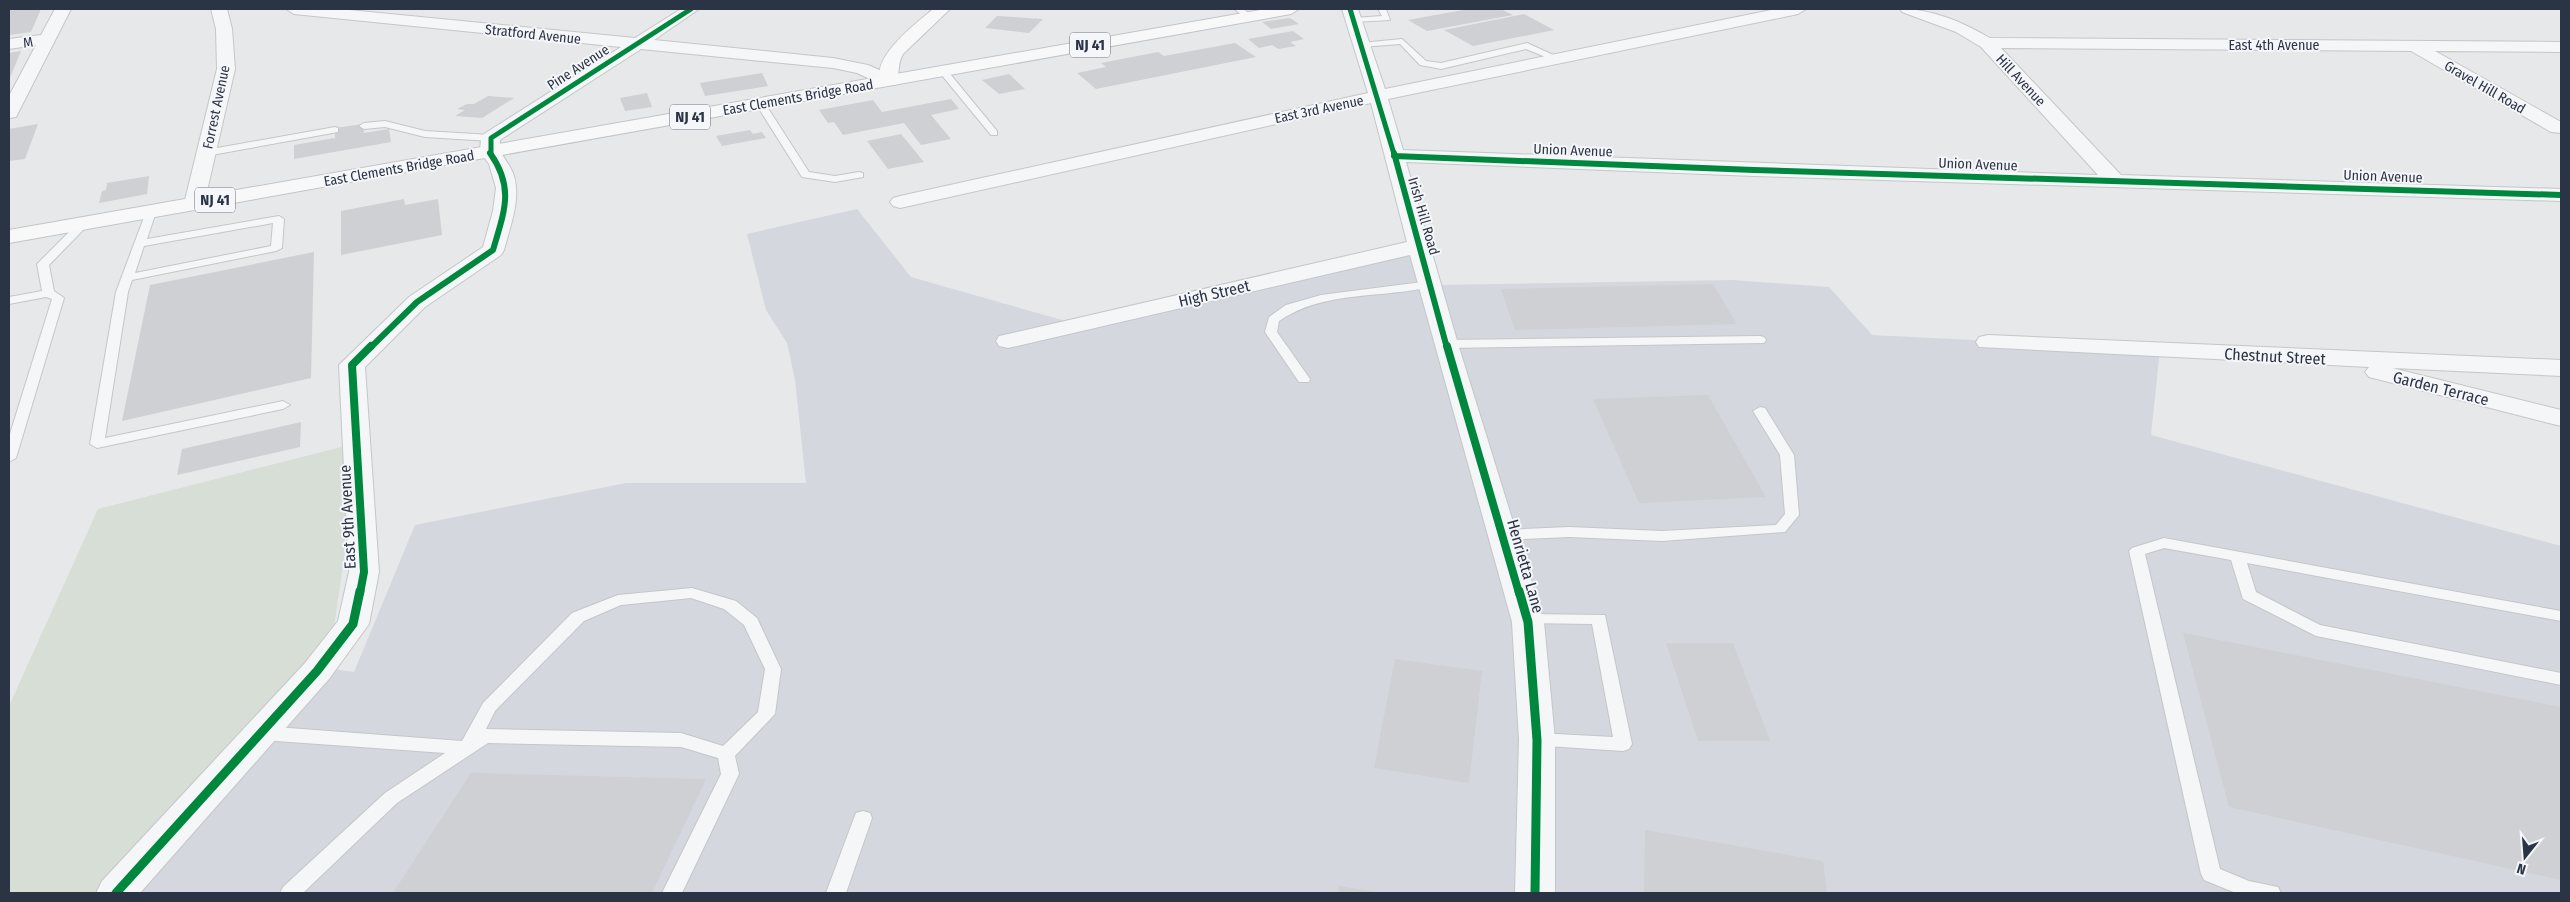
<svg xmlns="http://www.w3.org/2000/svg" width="2570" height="902" font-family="'Fira Sans Condensed',sans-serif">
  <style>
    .built { fill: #d4d7dd }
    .green { fill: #d6ded6 }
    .building { fill: #ced0d3 }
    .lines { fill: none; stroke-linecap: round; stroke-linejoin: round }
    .lane-casing { stroke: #c4c6c8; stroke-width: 2 }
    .street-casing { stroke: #c4c6c8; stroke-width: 2 }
    .secondary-casing { stroke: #c4c6c8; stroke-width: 2 }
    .primary-casing { stroke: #c2c5c8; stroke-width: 2 }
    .lane { fill: #f5f6f7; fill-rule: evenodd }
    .street { fill: #f5f6f7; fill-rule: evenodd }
    .secondary { fill: #f8f8f8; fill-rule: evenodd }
    .primary { fill: #f8f8f8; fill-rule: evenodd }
    .cycleway-far3-casing { stroke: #f4f6f9; stroke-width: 7 }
    .cycleway-far2-casing { stroke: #f4f6f9; stroke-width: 9 }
    .cycleway-far1-casing { stroke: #f4f6f9; stroke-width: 11 }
    .cycleway-casing { stroke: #f4f6f9; stroke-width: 12 }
    .cycleway-far3 { stroke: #00873e; stroke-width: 5 }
    .cycleway-far2 { stroke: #00873e; stroke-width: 6 }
    .cycleway-far1 { stroke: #00873e; stroke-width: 8 }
    .cycleway { stroke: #00873e; stroke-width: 9 }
    .labels { text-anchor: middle; stroke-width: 4; stroke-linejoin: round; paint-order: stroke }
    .far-street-label { font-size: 14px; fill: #2b3445; stroke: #f4f6f9 }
    .shield { fill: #f4f6f9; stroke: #676e7b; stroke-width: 1 }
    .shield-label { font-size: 15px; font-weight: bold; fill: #2b3445 }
    .street-label { font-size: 16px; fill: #2b3445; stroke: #f4f6f9 }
  </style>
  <rect width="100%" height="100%" fill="#e6e8ea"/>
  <!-- built -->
  <path class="built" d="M857,209L911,277L1083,326L1422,243L1439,285L1732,280L1829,287L1872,335L2160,349L2151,435L2561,546V893H119L328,668L354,672L415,525L626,483H806L795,380L787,343L766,310L747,234Z"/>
  <!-- green -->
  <path class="green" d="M361,442L328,668L119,893H9V706L98,509Z"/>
  <!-- building -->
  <path class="building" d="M9,9H41L31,32L9,35Z
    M1461,9H1501L1513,15L1427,31L1408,20L1463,10Z
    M1524,14L1554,30L1473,46L1444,30Z
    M997,16L1043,19L1029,33L985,28Z
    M1290,18L1299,24L1271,29L1262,22Z
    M1293,31L1304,39L1290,42L1296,46L1278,49L1272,45L1259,48L1248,39Z
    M1235,43L1256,57L1096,89L1077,73L1106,67L1101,63L1158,52L1164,56Z
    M21,51L9,80V53Z
    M762,73L768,86L705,96L700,83Z
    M1009,74L1025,89L999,94L982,80Z
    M647,93L652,107L625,111L620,98Z
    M488,96L514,98L482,118L455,116L465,110L457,109L467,104H474Z
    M951,99L959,109L931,115L951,139L921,145L904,123L843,135L834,122L828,123L819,110L873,100L882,112Z
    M38,124L25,159L9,161V129Z
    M363,124L364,133L389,129L391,142L294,159V145L335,138V128Z
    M750,130L753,134L762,132L766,138L722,146L716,136Z
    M901,134L924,162L888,169L867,141Z
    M149,176L147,194L99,203L102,191L106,190L107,183Z
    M404,199L405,205L438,199L442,235L341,255V211Z
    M314,252L311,378L122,421L150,285Z
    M1713,284L1737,324L1515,330L1501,289Z
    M1708,395L1766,497L1639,503L1593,399Z
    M301,422L300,447L177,475L182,449Z
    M2183,633L2561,707V880L2229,807Z
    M1666,643H1733L1770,741H1698Z
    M1395,659L1482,671L1469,783L1374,768Z
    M471,773L706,779L652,893H393Z
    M1645,830L1823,861L1827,893H1644Z
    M1339,886L1377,892V893H1338Z"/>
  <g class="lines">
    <defs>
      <path id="lane" d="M1234,9H1243L1253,16L1246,18Z
        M1378,9H1386L1390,20L1354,22L1350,20L1354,18L1382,16Z
        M1402,39L1426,61L1441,63L1527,43L1562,59L1555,61L1526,49L1441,69L1420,65L1400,44L1361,47L1357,45L1361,43Z
        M940,69H946L997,131V135H991L940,73Z
        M758,102H764L809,172L835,176L859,172L863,173V177L835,182L802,177L756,104Z
        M385,121L425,131L491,135L496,138L491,141L425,137L385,127L364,129L359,126L364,123Z
        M335,127L338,128V132L206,156L201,153L206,150Z
        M151,209L156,212L147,239L279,216L284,219L282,248L276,251L132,280L128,292L105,438L283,401L290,405L283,409L97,448L90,444L116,292L146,212ZM273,223L271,246L135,273L144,246Z
        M84,220L88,221V225L49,265L54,291L64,298L16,458L9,462V437L52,299L46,297L9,304V297L42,291L37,264L80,221Z
        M1430,281L1436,284L1434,286C1383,299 1323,290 1279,321L1277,332L1310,379L1309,382H1299L1265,332L1269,317L1286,305L1321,295Z
        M1760,336L1764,337L1766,340L1764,343L1446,348L1440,344L1446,340Z
        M1760,407L1765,408L1794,455L1799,515L1785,532L1662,541L1569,537L1503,540L1496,535L1503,530L1569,527L1662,531L1776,525L1785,514L1780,455L1753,411Z
        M2164,538L2561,611V621L2247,563L2256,592L2320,625L2561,673V685L2316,636L2243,599L2231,560L2164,548L2145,554L2220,869L2249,881L2278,887L2281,893H2236L2204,880L2201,874L2129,551L2132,548Z
        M692,588L736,601L757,618L781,669L775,714L735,756L739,774L682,893H662L721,774L718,758L681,747L488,743L397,803L303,893H280L283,887L385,793L445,753L262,740L256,738L253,733L256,728L262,726L462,741L483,703L572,613L618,595ZM691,598L724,609L744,625L765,669L758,712L723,746L681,733L486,729L495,711L584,621L621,605Z
        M1527,614L1605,615L1632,744L1629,749L1623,751L1531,745L1528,740L1531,735L1537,733L1613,737L1592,624L1521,623L1519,619L1521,615Z
        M863,811L870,813L872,818L846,893H826L854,818L856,813Z"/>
      <path id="street" d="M55,9H71L18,113L16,117L9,118V96L36,45L9,49V39L41,35Z
        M211,9H227L232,29L235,69L204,204L201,208L194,210L187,208L184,204L217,69L216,29Z
        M286,9H339L635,38L681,9H699L654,40L833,58L868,65L895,77L898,81L895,85H883L857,73L833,68L641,49L500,140C499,158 509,160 514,176C521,200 510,227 504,250L501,255L425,307L365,367L379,572L369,624L329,679L140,893H96L102,881L305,663L338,621L349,572L339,365L409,297L483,247L493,211L496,188L489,164L480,152L481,138L484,134L621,47L294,14Z
        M1342,9H1358L1385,89L1776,9H1806L1798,14L1388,99L1403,150L2098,175L1981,47L1956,32L1902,12L1900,9C1933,9 1962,22 1990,38L2561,42V52L2435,51L2561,122V133L2551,132L2411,51L2001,48L2121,175L2561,189V201L1754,176L1406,162L1458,344L1544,622L1555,740V893H1515L1519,740L1512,622L1410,255L1008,348L999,346L996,341L999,336L1008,334L1407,242L1371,103L900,208L893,206L890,202L893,198L900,196L1368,93Z
        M1988,335L2561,360V376L2392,368L2561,410V426L2369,377L2365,372L2369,367L1979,347L1976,342L1979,337Z"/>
      <path id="secondary" d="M933,9H950L903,54C896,66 901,76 895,85H883C866,60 917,23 933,9Z"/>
      <path id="primary" d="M1266,9H1299L1291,14L9,243V230Z"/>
    </defs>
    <!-- lane casing -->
    <use href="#lane" class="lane-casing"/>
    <!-- street casing -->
    <use href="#street" class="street-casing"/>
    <!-- secondary casing -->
    <use href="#secondary" class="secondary-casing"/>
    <!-- primary casing -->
    <use href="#primary" class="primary-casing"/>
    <!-- lane -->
    <use href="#lane" class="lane"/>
    <!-- street -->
    <use href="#street" class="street"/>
    <!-- secondary -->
    <use href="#secondary" class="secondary"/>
    <!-- primary -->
    <use href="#primary" class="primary"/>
    <defs>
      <path id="cycleway-far3" d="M1350,9L1394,154
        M491,154V138L691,9"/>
      <path id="cycleway-far2" d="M1394,153L1447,348
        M1394,156L1754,170L2561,195
        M370,348L417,302L493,250C504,212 515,188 490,153"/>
      <path id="cycleway-far1" d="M1447,346L1519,593
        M360,593L364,572L352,365L371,346"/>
      <path id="cycleway" d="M1519,591L1528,622L1537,740L1535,893
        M116,893L317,671L353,624L360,591"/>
    </defs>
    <!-- cycleway-far3 casing -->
    <use href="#cycleway-far3" class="cycleway-far3-casing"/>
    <!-- cycleway-far2 casing -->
    <use href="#cycleway-far2" class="cycleway-far2-casing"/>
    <!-- cycleway-far1 casing -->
    <use href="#cycleway-far1" class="cycleway-far1-casing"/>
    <!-- cycleway casing -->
    <use href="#cycleway" class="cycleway-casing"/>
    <!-- cycleway-far3 -->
    <use href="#cycleway-far3" class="cycleway-far3"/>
    <!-- cycleway-far2 -->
    <use href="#cycleway-far2" class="cycleway-far2"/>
    <!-- cycleway-far1 -->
    <use href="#cycleway-far1" class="cycleway-far1"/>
    <!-- cycleway -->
    <use href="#cycleway" class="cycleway"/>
  </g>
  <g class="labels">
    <!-- far-street labels -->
    <g class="far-street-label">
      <text transform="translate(533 34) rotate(6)" y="5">Stratford Avenue</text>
      <text transform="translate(28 42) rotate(-8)" y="5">M</text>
      <text x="2274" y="50">East 4th Avenue</text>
      <text transform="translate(578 67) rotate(-33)" y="5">Pine Avenue</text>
      <text transform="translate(2021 80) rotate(47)" y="5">Hill Avenue</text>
      <text transform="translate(2485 87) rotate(30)" y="5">Gravel Hill Road</text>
      <text transform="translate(798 97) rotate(-10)" y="5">East Clements Bridge Road</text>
      <text transform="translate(216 107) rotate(-78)" y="5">Forrest Avenue</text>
      <text transform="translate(1319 109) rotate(-12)" y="5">East 3rd Avenue</text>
      <text transform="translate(1573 150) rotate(2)" y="5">Union Avenue</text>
      <text transform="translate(1978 164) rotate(2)" y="5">Union Avenue</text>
      <text transform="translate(399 168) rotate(-10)" y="5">East Clements Bridge Road</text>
      <text transform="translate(2383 176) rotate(2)" y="5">Union Avenue</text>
      <text transform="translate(1424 216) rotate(74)" y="5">Irish Hill Road</text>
    </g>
    <!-- shield labels -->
    <g class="shield">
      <rect x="1070" y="32.5" width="40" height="25" rx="4"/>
      <rect x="670" y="104.5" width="40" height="25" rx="4"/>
      <rect x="195" y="187.5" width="40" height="25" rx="4"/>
    </g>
    <g class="shield-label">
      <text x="1090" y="50">NJ 41</text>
      <text x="690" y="122">NJ 41</text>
      <text x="215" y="205">NJ 41</text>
    </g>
    <!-- street labels -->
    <g class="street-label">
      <text transform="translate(1214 293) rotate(-13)" y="6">High Street</text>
      <text transform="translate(2275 356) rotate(3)" y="6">Chestnut Street</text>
      <text transform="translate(2441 388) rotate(14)" y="6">Garden Terrace</text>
      <text transform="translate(347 517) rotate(-93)" y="6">East 9th Avenue</text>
      <text transform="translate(1526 566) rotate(74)" y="6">Henrietta Lane</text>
    </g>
  </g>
  <!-- border -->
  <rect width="2570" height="902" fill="none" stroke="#2b3445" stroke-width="20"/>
  <!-- north arrow -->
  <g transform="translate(2525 857) rotate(197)" stroke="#f4f6f9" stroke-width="4" paint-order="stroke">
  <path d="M0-4L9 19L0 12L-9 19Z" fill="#2b3445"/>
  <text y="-8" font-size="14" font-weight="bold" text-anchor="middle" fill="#2b3445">N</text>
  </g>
</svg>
